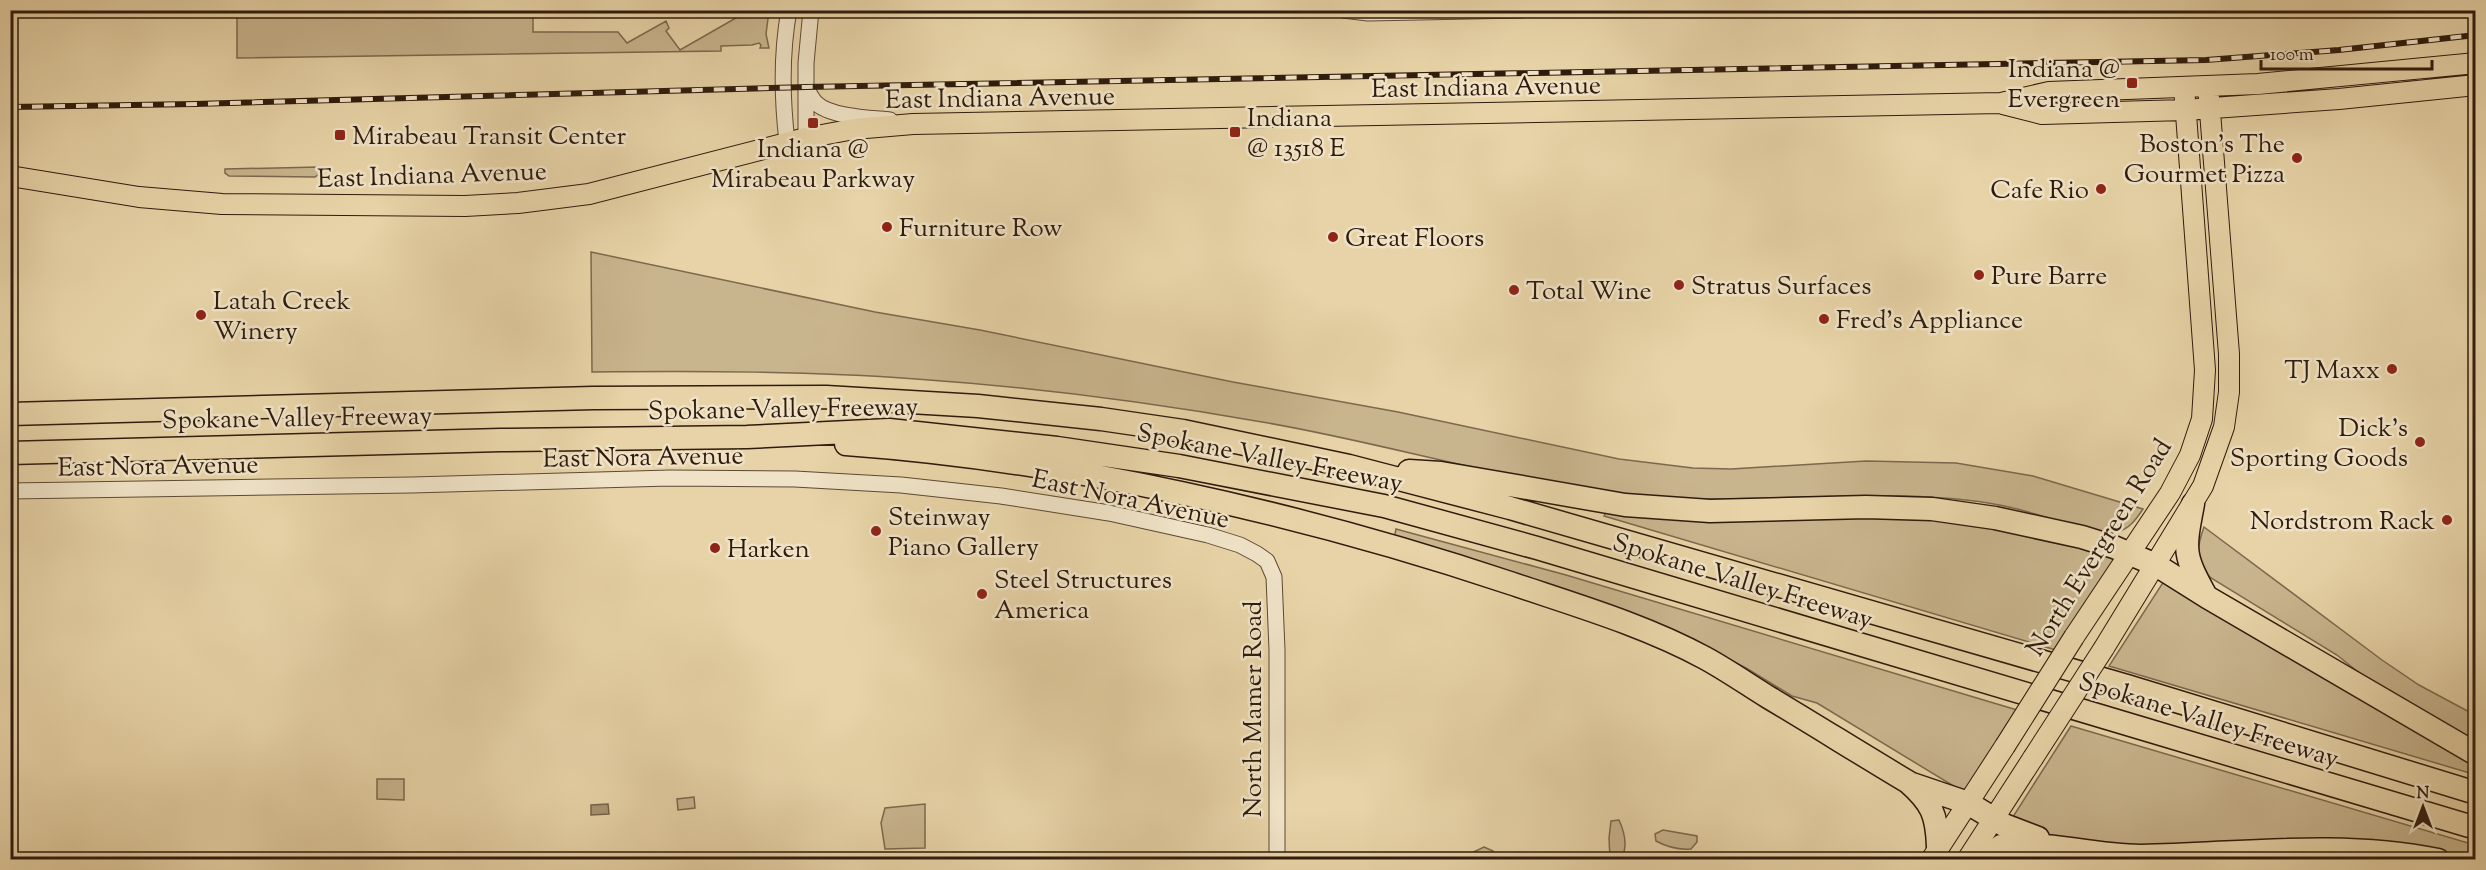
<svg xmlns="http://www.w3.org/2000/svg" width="2486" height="870" font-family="'Sorts Mill Goudy',serif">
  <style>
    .green { fill: #c8b48d; stroke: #7c684d; stroke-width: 1.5 }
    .water { fill: #a89473; stroke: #78644a; stroke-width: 1.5 }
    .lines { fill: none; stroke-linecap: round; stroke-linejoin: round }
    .minor-casing { stroke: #5d4934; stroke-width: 17 }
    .major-casing { stroke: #2f1b0d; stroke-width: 22 }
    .highway-casing { stroke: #2f1b0d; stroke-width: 25 }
    .minor { stroke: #efe2c6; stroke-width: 15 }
    .major { stroke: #e7d3a7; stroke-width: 20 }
    .highway { stroke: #e7d3a7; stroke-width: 22 }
    .rail-casing { stroke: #2f1b0d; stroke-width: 6 }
    .rail { stroke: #efe2c6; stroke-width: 4; stroke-dasharray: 11; stroke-linecap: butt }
    .major-bridge-casing { stroke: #2f1b0d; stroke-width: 22; stroke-linecap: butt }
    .major-bridge { stroke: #e7d3a7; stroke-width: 20 }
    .poi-dot { fill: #8f2418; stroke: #efe2c6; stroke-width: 2 }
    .labels { text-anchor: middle; stroke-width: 5; stroke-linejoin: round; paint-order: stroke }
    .poi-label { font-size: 26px; fill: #2f1b0d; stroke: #efe2c6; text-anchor: start }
    .street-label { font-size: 26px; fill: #2f1b0d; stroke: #efe2c6 }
  </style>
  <rect width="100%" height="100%" fill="#e7d3a7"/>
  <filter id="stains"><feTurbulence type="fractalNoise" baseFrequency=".00333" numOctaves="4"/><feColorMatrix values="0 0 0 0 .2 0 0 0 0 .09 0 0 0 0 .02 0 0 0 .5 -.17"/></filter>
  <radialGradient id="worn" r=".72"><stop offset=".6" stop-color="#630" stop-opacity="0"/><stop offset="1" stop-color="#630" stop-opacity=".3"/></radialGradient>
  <!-- green -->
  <path class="green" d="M237,11H533V32H618L627,43L666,21L669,28L666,31L680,50L748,11H769L766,34L769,48H760L761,45L759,43L752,45L721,46V51L237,58Z
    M319,167V174L315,177L229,176L225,173V169Z
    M591,252L875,312L980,330L1233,382L1398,412L1619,459L1693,468L1731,469L1866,461L1956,463L2033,476L2143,509C2137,518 2130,528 2120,531C2099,537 2037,513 2013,508C1977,499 1939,497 1903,496C1807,494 1713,505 1618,494C1498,479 1381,442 1262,422C1148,402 1032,387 916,379C809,371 700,371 592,372Z
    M1606,512L1944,517L2095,551L2116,560L2056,650L1604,516Z
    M2204,527L2382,660L2419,685L2475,715V744L2368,680L2337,655L2211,578C2194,564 2197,546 2204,527Z
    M1396,529L1566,575L2017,710L1965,793L1817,703L1792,696L1746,668L1695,642L1394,539Z
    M2164,581L2440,746L2475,764L2473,774L2109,666Z
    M2071,726L2475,845V859H2462L2419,852L2156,848L2062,839L2009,823Z
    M377,779H404V800L377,799Z
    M694,797L695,808L678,810L677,799Z
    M925,804V848L885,849L881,823L885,808Z
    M1619,820C1625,833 1628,847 1621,859H1610L1609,838L1611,821Z
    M1663,830L1697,836V842L1691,849C1679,850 1667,847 1656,841L1655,834Z
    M1484,847L1493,851V859H1466L1469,854Z
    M2020,851L2067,860H1995Z"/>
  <!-- water -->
  <path class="water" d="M608,804L609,814L591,815V805Z"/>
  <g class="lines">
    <defs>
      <path id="minor" d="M1343,10L1368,13L1521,10
        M806,87C809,93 812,99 816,103C830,117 871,118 890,120
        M806,138V63L811,10
        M787,142C782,99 781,54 789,10
        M10,491L412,485L670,478L795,479L901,485L1001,496L1109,513L1208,535L1240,545L1257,554L1267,561L1274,577L1277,650V860"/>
      <path id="major" d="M2003,104L2042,114L2185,110L2339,99L2476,85
        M10,176L139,197L222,204L465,206L518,203L589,194L806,138L854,129L913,124L2001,103L2049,92L2258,84L2476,63
        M2074,637L2170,493L2190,455L2202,419L2205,370L2184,87
        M2104,648L2203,486L2224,427L2229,392V354L2208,86
        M1931,860L2005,746
        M1967,860L2033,758"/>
      <path id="highway" d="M10,414L593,398L826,397L978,406L1101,419L1183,431L1349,466L1510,508L2127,686L2476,793
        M846,444C1067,460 1300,513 1510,583C1575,605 1644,625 1705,658C1727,670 1747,684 1768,697C1815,725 1861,754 1908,782C1932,803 1937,815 1938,847
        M10,453L501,440L747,437L889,430L1057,448L1179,466L1384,506L1537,548L2476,828
        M1409,471L1441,473L1625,505L1710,511L1866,507L1932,509L1995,518L2082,537L2114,547L2156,565L2207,597L2476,754
        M2193,504C2184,551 2183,554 2206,596
        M1912,784L1968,803L2004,825L2038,838
        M1982,860L2001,846L2013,843C2056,844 2098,856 2141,856C2241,854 2338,840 2438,860"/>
    </defs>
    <!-- minor casing -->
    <use href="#minor" class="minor-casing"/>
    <!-- major casing -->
    <use href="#major" class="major-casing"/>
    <!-- highway casing -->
    <use href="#highway" class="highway-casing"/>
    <!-- minor -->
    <use href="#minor" class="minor"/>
    <!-- major -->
    <use href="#major" class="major"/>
    <!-- highway -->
    <use href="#highway" class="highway"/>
    <defs>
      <path id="rail" d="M10,107L195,104L806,87L2206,60L2339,50L2476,35"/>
    </defs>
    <!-- rail casing -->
    <use href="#rail" class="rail-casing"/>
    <!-- rail -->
    <use href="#rail" class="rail"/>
    <defs>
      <path id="major-bridge" d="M2005,746L2074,637
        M2033,758L2104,648"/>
    </defs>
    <!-- major-bridge casing -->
    <use href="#major-bridge" class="major-bridge-casing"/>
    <!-- major-bridge -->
    <use href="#major-bridge" class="major-bridge"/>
  </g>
  <!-- markers -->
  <g class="poi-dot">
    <rect x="2126" y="77" width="12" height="12" rx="3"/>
    <rect x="807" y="117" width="12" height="12" rx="3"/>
    <rect x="1229" y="126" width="12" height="12" rx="3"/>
    <rect x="334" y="129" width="12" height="12" rx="3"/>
    <circle cx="2297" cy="158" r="6"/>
    <circle cx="2101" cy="189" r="6"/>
    <circle cx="887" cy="227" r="6"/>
    <circle cx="1333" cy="237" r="6"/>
    <circle cx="1979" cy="275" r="6"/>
    <circle cx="1679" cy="285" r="6"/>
    <circle cx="1514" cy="290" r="6"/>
    <circle cx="201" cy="315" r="6"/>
    <circle cx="1824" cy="319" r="6"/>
    <circle cx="2392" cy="369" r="6"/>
    <circle cx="2420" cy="442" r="6"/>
    <circle cx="2447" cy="520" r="6"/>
    <circle cx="876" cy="531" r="6"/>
    <circle cx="715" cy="548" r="6"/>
    <circle cx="982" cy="594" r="6"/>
  </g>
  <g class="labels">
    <!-- poi labels -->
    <g class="poi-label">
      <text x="2120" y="77" text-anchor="end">Indiana @<tspan x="2120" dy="30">Evergreen</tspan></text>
      <text x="1247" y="126">Indiana<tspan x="1247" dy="30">@ 13518 E</tspan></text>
      <text x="352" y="144">Mirabeau Transit Center</text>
      <text x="2285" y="152" text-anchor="end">Boston's The<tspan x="2285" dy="30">Gourmet Pizza</tspan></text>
      <text x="813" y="157" text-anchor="middle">Indiana @<tspan x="813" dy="30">Mirabeau Parkway</tspan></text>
      <text x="2089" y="198" text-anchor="end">Cafe Rio</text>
      <text x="899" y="236">Furniture Row</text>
      <text x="1345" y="246">Great Floors</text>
      <text x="1991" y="284">Pure Barre</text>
      <text x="1691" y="294">Stratus Surfaces</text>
      <text x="1526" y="299">Total Wine</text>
      <text x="213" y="309">Latah Creek<tspan x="213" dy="30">Winery</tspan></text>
      <text x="1836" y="328">Fred's Appliance</text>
      <text x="2380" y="378" text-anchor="end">TJ Maxx</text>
      <text x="2408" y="436" text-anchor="end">Dick's<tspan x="2408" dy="30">Sporting Goods</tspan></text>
      <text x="888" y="525">Steinway<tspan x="888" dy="30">Piano Gallery</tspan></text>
      <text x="2435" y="529" text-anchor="end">Nordstrom Rack</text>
      <text x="727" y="557">Harken</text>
      <text x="994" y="588">Steel Structures<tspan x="994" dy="30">America</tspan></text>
    </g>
    <!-- street labels -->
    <g class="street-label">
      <text transform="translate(1486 86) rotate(-1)" y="9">East Indiana Avenue</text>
      <text transform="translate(1000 97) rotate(-1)" y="9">East Indiana Avenue</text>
      <text transform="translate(432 174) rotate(-2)" y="9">East Indiana Avenue</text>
      <text transform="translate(783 408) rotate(-1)" y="9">Spokane Valley Freeway</text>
      <text transform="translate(297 417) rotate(-1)" y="9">Spokane Valley Freeway</text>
      <text transform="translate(643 456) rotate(-1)" y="9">East Nora Avenue</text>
      <text transform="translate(1270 457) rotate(11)" y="9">Spokane Valley Freeway</text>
      <text transform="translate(158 465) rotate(-1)" y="9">East Nora Avenue</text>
      <text transform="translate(1131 498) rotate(12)" y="9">East Nora Avenue</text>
      <text transform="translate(2098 547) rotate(-58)" y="9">North Evergreen Road</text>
      <text transform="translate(1743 580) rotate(17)" y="9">Spokane Valley Freeway</text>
      <text transform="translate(1252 709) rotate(-90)" y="9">North Mamer Road</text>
      <text transform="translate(2209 719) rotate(17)" y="9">Spokane Valley Freeway</text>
    </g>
  </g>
  <!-- margin -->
  <rect width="2486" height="870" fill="none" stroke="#e7d3a7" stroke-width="36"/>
  <rect x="12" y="12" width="2462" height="846" fill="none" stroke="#2f1b0d" stroke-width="3"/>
  <rect x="18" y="18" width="2450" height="834" fill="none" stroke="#2f1b0d" stroke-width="1.5"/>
  <!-- north arrow -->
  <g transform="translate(2423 807)" stroke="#efe2c6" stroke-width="4.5" paint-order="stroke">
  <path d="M0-4.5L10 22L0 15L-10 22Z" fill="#2f1b0d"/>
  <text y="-9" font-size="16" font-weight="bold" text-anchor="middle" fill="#2f1b0d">N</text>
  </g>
  <!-- scale -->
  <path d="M2261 60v9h171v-9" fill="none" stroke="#2f1b0d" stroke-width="3"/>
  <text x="2270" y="60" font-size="18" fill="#2f1b0d" stroke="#efe2c6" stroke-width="4.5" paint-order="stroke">100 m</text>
  <rect width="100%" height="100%" filter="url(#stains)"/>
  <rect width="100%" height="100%" fill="url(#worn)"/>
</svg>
